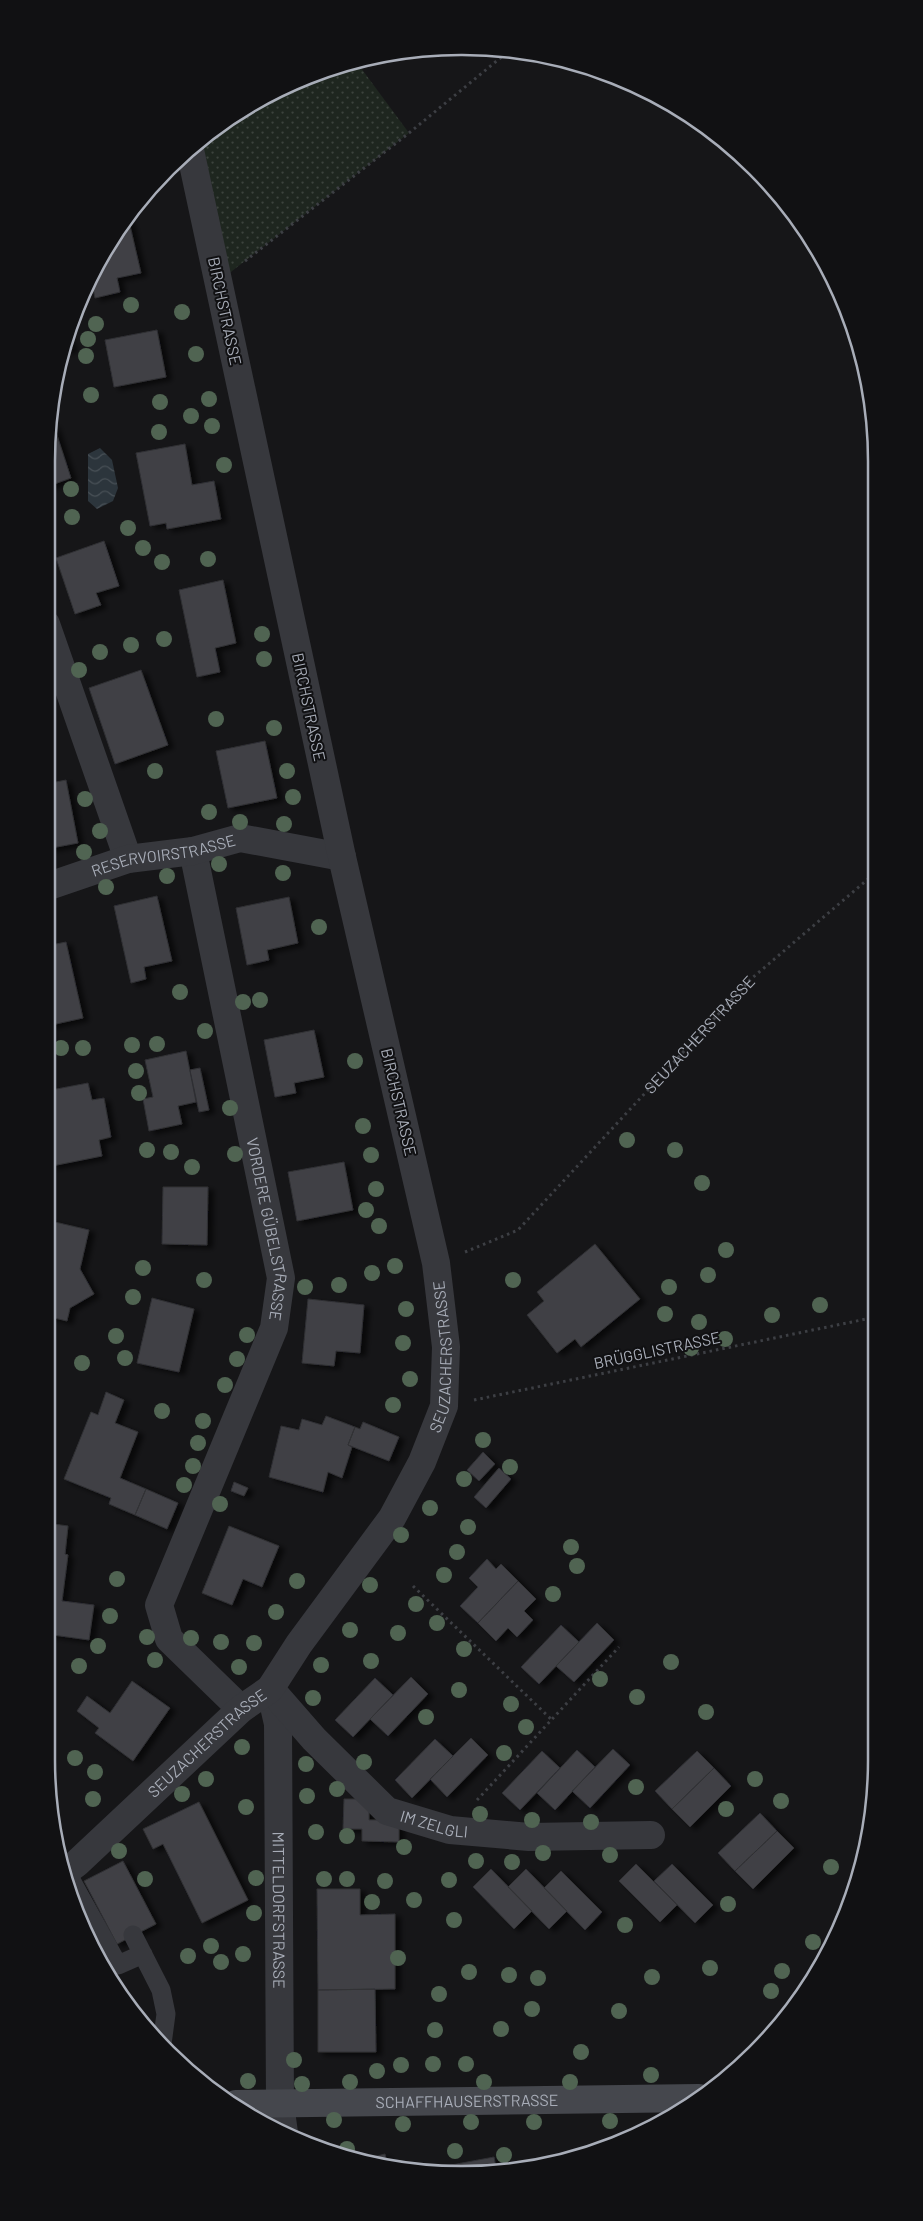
<svg xmlns="http://www.w3.org/2000/svg" width="923" height="2221" font-family="Barlow,sans-serif">
  <style>
    .grass { fill: url(#grass-dots) }
    .water { fill: url(#water-waves) }
    .building { fill: #404145; stroke: #303034; filter: url(#shadow) }
    .lines { fill: none; stroke-linecap: round; stroke-linejoin: round }
    .path { stroke: #3d3f44; stroke-width: 3; stroke-dasharray: 2.5 4; stroke-linecap: butt }
    .lane { stroke: #37383d; stroke-width: 19 }
    .street { stroke: #37383d; stroke-width: 28 }
    .secondary { stroke: #45474d; stroke-width: 28 }
    .tree { fill: #506452 }
    .labels { text-anchor: middle; stroke-width: 4; stroke-linejoin: round; paint-order: stroke }
    .street-label { font-size: 16px; fill: #a8adb8; stroke: #111113 }
    .rim { fill: none; stroke: #a8adb8; stroke-width: 2.5 }
  </style>
  <defs>
    <pattern id="grass-dots" width="8" height="8" patternUnits="userSpaceOnUse" patternTransform="scale(1.25)"><rect width="8" height="8" fill="#1e261f"/><path d="M2 2h.1M6 6h.1" fill="none" stroke="#3c433d" stroke-width="1.8" stroke-linecap="round"/></pattern>
    <pattern id="water-waves" width="16" height="10" patternUnits="userSpaceOnUse" patternTransform="scale(1.25)"><rect width="16" height="10" fill="#2c353c"/><path d="M0 5q4-4 8 0t8 0" fill="none" stroke="#485056"/></pattern>
    <filter id="shadow"><feDropShadow dx="5.5" dy="3" stdDeviation="2.5" flood-color="#0009"/></filter>
  </defs>
  <rect width="100%" height="100%" fill="#161618"/>
  <!-- grass -->
  <path class="grass" d="M355,60L409,133L218,282L190,150C235,107 296,78 355,60Z"/>
  <!-- water -->
  <path class="water" d="M100,448L112,460L118,488L113,501L97,509L88,501V454Z"/>
  <!-- building -->
  <path class="building" d="M128,217L141,273L117,278L120,292L95,298L91,278L102,254Z
    M157,330L166,377L114,387L105,340Z
    M67,334L72,349L64,351Z
    M53,423L71,478L46,487V462Z
    M185,444L192,485L214,481L221,519L167,529L166,523L150,526L136,453Z
    M104,541L119,586L96,593L101,605L75,614L56,558Z
    M223,580L236,643L215,648L220,672L197,677L179,590Z
    M141,670L168,745L115,764L89,688Z
    M265,741L277,798L228,808L216,751Z
    M66,780L78,843L46,849V784Z
    M157,896L172,961L144,967L146,979L131,983L114,906Z
    M289,897L298,943L267,950L269,960L247,965L236,908Z
    M66,942L83,1018L47,1026L52,1047L46,1048V946Z
    M314,1030L324,1077L294,1083L296,1093L275,1097L264,1040Z
    M186,1051L196,1102L178,1106L182,1124L149,1131L143,1099L153,1097L145,1060Z
    M200,1068L209,1110L199,1112L190,1070Z
    M88,1083L92,1100L104,1098L111,1137L99,1140L102,1156L52,1166L46,1139V1091Z
    M344,1162L353,1210L297,1221L288,1172Z
    M163,1187H208L207,1245L162,1244Z
    M46,1220L89,1230L80,1269L94,1294L70,1308L67,1321L46,1316Z
    M595,1244L640,1299L581,1347L575,1339L557,1353L527,1315L544,1301L537,1292Z
    M152,1298L194,1309L179,1372L137,1363Z
    M308,1299L364,1305L360,1353L336,1351L334,1366L302,1363Z
    M106,1392L124,1400L115,1423L138,1432L120,1478L146,1489L135,1515L109,1504L111,1498L64,1479L91,1412L98,1415Z
    M326,1416L355,1427L348,1445L352,1447L342,1478L328,1472L323,1492L269,1477L281,1426L299,1430L302,1419L322,1425Z
    M363,1422L399,1437L389,1461L348,1445L355,1427L360,1429Z
    M483,1452L495,1464L479,1481L467,1470Z
    M499,1468L511,1479L486,1508L474,1497Z
    M234,1482L248,1488L244,1496L231,1491Z
    M146,1489L178,1503L167,1529L135,1515Z
    M46,1523L68,1526L65,1554L68,1555L62,1601L94,1605L89,1640L46,1634Z
    M229,1526L279,1546L262,1587L243,1579L232,1605L202,1593Z
    M487,1559L496,1569L501,1564L518,1581L478,1623L460,1606L478,1587L469,1578Z
    M518,1581L536,1599L524,1611L533,1620L517,1637L508,1628L496,1641L478,1623Z
    M597,1623L614,1640L574,1682L556,1666Z
    M561,1625L579,1642L539,1684L521,1667Z
    M411,1677L428,1694L388,1736L370,1719Z
    M375,1678L393,1695L353,1737L335,1720Z
    M132,1681L170,1708L133,1761L95,1733L99,1728L77,1711L87,1696L110,1713Z
    M471,1738L488,1755L447,1797L430,1779Z
    M435,1739L453,1756L412,1798L395,1780Z
    M613,1749L630,1765L590,1808L572,1791Z
    M577,1750L595,1767L555,1810L537,1793Z
    M542,1751L560,1768L520,1810L502,1793Z
    M697,1751L714,1768L672,1809L655,1791Z
    M714,1768L731,1786L690,1827L672,1809Z
    M344,1799H369V1820H399V1842L362,1841V1829H343Z
    M199,1802L248,1900L202,1923L163,1844L153,1849L143,1829Z
    M760,1813L777,1831L735,1871L718,1853Z
    M777,1831L794,1848L753,1889L735,1871Z
    M123,1861L156,1924L117,1944L84,1881Z
    M636,1864L677,1905L660,1922L619,1881Z
    M672,1864L713,1905L695,1923L654,1881Z
    M491,1869L532,1911L514,1929L473,1887Z
    M526,1869L567,1911L549,1929L508,1887Z
    M561,1871L602,1912L585,1930L544,1888Z
    M317,1889H360V1915L395,1914V1989L318,1990Z
    M375,1989L376,2052H318V1990Z
    M385,2154L388,2167L361,2160Z
    M494,2157L496,2168L446,2170V2166Z"/>
  <g class="lines">
    <!-- path -->
    <g class="path">
      <path d="M245,261L409,133L510,50"/>
      <path id="s1" d="M465,1252L518,1230L751,979L874,874"/>
      <path d="M474,1400L876,1317"/>
      <path d="M413,1586L552,1720"/>
      <path d="M477,1800L619,1647"/>
    </g>
    <!-- lane -->
    <path class="lane" d="M66,1871L118,1965L143,1954
      M133,1935L161,1990L166,2014L162,2044"/>
    <!-- street -->
    <g class="street">
      <path d="M46,624L128,859"/>
      <path id="s2" d="M193,851L281,1278L274,1328L159,1605L169,1639L241,1709"/>
      <path id="s3" d="M46,887L128,859L193,851L240,838L342,857"/>
      <path id="s4" d="M270,1689L278,1724L280,2104L284,2133"/>
      <path id="s5" d="M273,1692L314,1739L387,1811L450,1830L529,1837L651,1835"/>
      <path id="s6" d="M65,1872L77,1863L241,1709L270,1689L299,1644L392,1518L422,1462L444,1406L446,1347L436,1263L342,857L190,150"/>
    </g>
    <!-- secondary -->
    <path class="secondary" id="s7" d="M236,2104L699,2098"/>
  </g>
  <!-- trees -->
  <g class="tree">
    <circle cx="131" cy="305" r="8"/>
    <circle cx="182" cy="312" r="8"/>
    <circle cx="96" cy="324" r="8"/>
    <circle cx="88" cy="339" r="8"/>
    <circle cx="196" cy="354" r="8"/>
    <circle cx="86" cy="356" r="8"/>
    <circle cx="91" cy="395" r="8"/>
    <circle cx="209" cy="399" r="8"/>
    <circle cx="160" cy="402" r="8"/>
    <circle cx="191" cy="416" r="8"/>
    <circle cx="212" cy="426" r="8"/>
    <circle cx="159" cy="432" r="8"/>
    <circle cx="224" cy="465" r="8"/>
    <circle cx="71" cy="489" r="8"/>
    <circle cx="72" cy="517" r="8"/>
    <circle cx="128" cy="528" r="8"/>
    <circle cx="143" cy="548" r="8"/>
    <circle cx="208" cy="559" r="8"/>
    <circle cx="162" cy="562" r="8"/>
    <circle cx="262" cy="634" r="8"/>
    <circle cx="164" cy="639" r="8"/>
    <circle cx="131" cy="645" r="8"/>
    <circle cx="100" cy="652" r="8"/>
    <circle cx="264" cy="659" r="8"/>
    <circle cx="79" cy="670" r="8"/>
    <circle cx="216" cy="719" r="8"/>
    <circle cx="274" cy="728" r="8"/>
    <circle cx="155" cy="771" r="8"/>
    <circle cx="287" cy="771" r="8"/>
    <circle cx="293" cy="797" r="8"/>
    <circle cx="85" cy="799" r="8"/>
    <circle cx="209" cy="812" r="8"/>
    <circle cx="240" cy="822" r="8"/>
    <circle cx="284" cy="824" r="8"/>
    <circle cx="100" cy="831" r="8"/>
    <circle cx="84" cy="852" r="8"/>
    <circle cx="219" cy="864" r="8"/>
    <circle cx="283" cy="873" r="8"/>
    <circle cx="167" cy="876" r="8"/>
    <circle cx="106" cy="887" r="8"/>
    <circle cx="319" cy="927" r="8"/>
    <circle cx="180" cy="992" r="8"/>
    <circle cx="260" cy="1000" r="8"/>
    <circle cx="243" cy="1002" r="8"/>
    <circle cx="205" cy="1031" r="8"/>
    <circle cx="157" cy="1044" r="8"/>
    <circle cx="132" cy="1045" r="8"/>
    <circle cx="61" cy="1048" r="8"/>
    <circle cx="83" cy="1048" r="8"/>
    <circle cx="355" cy="1061" r="8"/>
    <circle cx="136" cy="1071" r="8"/>
    <circle cx="139" cy="1093" r="8"/>
    <circle cx="230" cy="1108" r="8"/>
    <circle cx="363" cy="1126" r="8"/>
    <circle cx="627" cy="1140" r="8"/>
    <circle cx="147" cy="1150" r="8"/>
    <circle cx="675" cy="1150" r="8"/>
    <circle cx="171" cy="1152" r="8"/>
    <circle cx="235" cy="1154" r="8"/>
    <circle cx="371" cy="1155" r="8"/>
    <circle cx="192" cy="1167" r="8"/>
    <circle cx="702" cy="1183" r="8"/>
    <circle cx="376" cy="1189" r="8"/>
    <circle cx="366" cy="1210" r="8"/>
    <circle cx="379" cy="1226" r="8"/>
    <circle cx="726" cy="1250" r="8"/>
    <circle cx="395" cy="1266" r="8"/>
    <circle cx="143" cy="1268" r="8"/>
    <circle cx="372" cy="1273" r="8"/>
    <circle cx="708" cy="1275" r="8"/>
    <circle cx="204" cy="1280" r="8"/>
    <circle cx="513" cy="1280" r="8"/>
    <circle cx="339" cy="1285" r="8"/>
    <circle cx="305" cy="1287" r="8"/>
    <circle cx="669" cy="1287" r="8"/>
    <circle cx="133" cy="1297" r="8"/>
    <circle cx="820" cy="1305" r="8"/>
    <circle cx="406" cy="1309" r="8"/>
    <circle cx="665" cy="1314" r="8"/>
    <circle cx="772" cy="1315" r="8"/>
    <circle cx="699" cy="1322" r="8"/>
    <circle cx="247" cy="1335" r="8"/>
    <circle cx="116" cy="1336" r="8"/>
    <circle cx="725" cy="1339" r="8"/>
    <circle cx="403" cy="1343" r="8"/>
    <circle cx="691" cy="1348" r="8"/>
    <circle cx="125" cy="1358" r="8"/>
    <circle cx="237" cy="1359" r="8"/>
    <circle cx="82" cy="1363" r="8"/>
    <circle cx="410" cy="1379" r="8"/>
    <circle cx="225" cy="1385" r="8"/>
    <circle cx="393" cy="1405" r="8"/>
    <circle cx="162" cy="1411" r="8"/>
    <circle cx="203" cy="1421" r="8"/>
    <circle cx="483" cy="1440" r="8"/>
    <circle cx="198" cy="1443" r="8"/>
    <circle cx="193" cy="1466" r="8"/>
    <circle cx="510" cy="1467" r="8"/>
    <circle cx="464" cy="1479" r="8"/>
    <circle cx="184" cy="1485" r="8"/>
    <circle cx="220" cy="1504" r="8"/>
    <circle cx="430" cy="1508" r="8"/>
    <circle cx="468" cy="1527" r="8"/>
    <circle cx="401" cy="1535" r="8"/>
    <circle cx="571" cy="1547" r="8"/>
    <circle cx="457" cy="1552" r="8"/>
    <circle cx="577" cy="1566" r="8"/>
    <circle cx="444" cy="1575" r="8"/>
    <circle cx="117" cy="1579" r="8"/>
    <circle cx="297" cy="1581" r="8"/>
    <circle cx="370" cy="1585" r="8"/>
    <circle cx="553" cy="1594" r="8"/>
    <circle cx="416" cy="1604" r="8"/>
    <circle cx="276" cy="1612" r="8"/>
    <circle cx="110" cy="1616" r="8"/>
    <circle cx="437" cy="1623" r="8"/>
    <circle cx="350" cy="1630" r="8"/>
    <circle cx="398" cy="1633" r="8"/>
    <circle cx="147" cy="1637" r="8"/>
    <circle cx="191" cy="1638" r="8"/>
    <circle cx="221" cy="1642" r="8"/>
    <circle cx="254" cy="1643" r="8"/>
    <circle cx="98" cy="1646" r="8"/>
    <circle cx="464" cy="1649" r="8"/>
    <circle cx="155" cy="1660" r="8"/>
    <circle cx="371" cy="1661" r="8"/>
    <circle cx="671" cy="1662" r="8"/>
    <circle cx="321" cy="1665" r="8"/>
    <circle cx="79" cy="1666" r="8"/>
    <circle cx="239" cy="1667" r="8"/>
    <circle cx="600" cy="1679" r="8"/>
    <circle cx="459" cy="1690" r="8"/>
    <circle cx="637" cy="1697" r="8"/>
    <circle cx="313" cy="1698" r="8"/>
    <circle cx="511" cy="1704" r="8"/>
    <circle cx="706" cy="1712" r="8"/>
    <circle cx="426" cy="1717" r="8"/>
    <circle cx="526" cy="1727" r="8"/>
    <circle cx="242" cy="1747" r="8"/>
    <circle cx="504" cy="1753" r="8"/>
    <circle cx="75" cy="1758" r="8"/>
    <circle cx="364" cy="1762" r="8"/>
    <circle cx="306" cy="1764" r="8"/>
    <circle cx="95" cy="1772" r="8"/>
    <circle cx="206" cy="1779" r="8"/>
    <circle cx="755" cy="1779" r="8"/>
    <circle cx="636" cy="1787" r="8"/>
    <circle cx="337" cy="1789" r="8"/>
    <circle cx="182" cy="1794" r="8"/>
    <circle cx="307" cy="1796" r="8"/>
    <circle cx="93" cy="1799" r="8"/>
    <circle cx="781" cy="1801" r="8"/>
    <circle cx="246" cy="1807" r="8"/>
    <circle cx="726" cy="1809" r="8"/>
    <circle cx="480" cy="1814" r="8"/>
    <circle cx="532" cy="1820" r="8"/>
    <circle cx="591" cy="1822" r="8"/>
    <circle cx="316" cy="1832" r="8"/>
    <circle cx="347" cy="1836" r="8"/>
    <circle cx="404" cy="1847" r="8"/>
    <circle cx="119" cy="1851" r="8"/>
    <circle cx="543" cy="1853" r="8"/>
    <circle cx="610" cy="1855" r="8"/>
    <circle cx="476" cy="1861" r="8"/>
    <circle cx="512" cy="1862" r="8"/>
    <circle cx="831" cy="1867" r="8"/>
    <circle cx="256" cy="1878" r="8"/>
    <circle cx="145" cy="1879" r="8"/>
    <circle cx="324" cy="1879" r="8"/>
    <circle cx="347" cy="1879" r="8"/>
    <circle cx="449" cy="1880" r="8"/>
    <circle cx="385" cy="1881" r="8"/>
    <circle cx="414" cy="1900" r="8"/>
    <circle cx="372" cy="1902" r="8"/>
    <circle cx="728" cy="1904" r="8"/>
    <circle cx="254" cy="1913" r="8"/>
    <circle cx="454" cy="1920" r="8"/>
    <circle cx="625" cy="1925" r="8"/>
    <circle cx="813" cy="1942" r="8"/>
    <circle cx="211" cy="1946" r="8"/>
    <circle cx="243" cy="1954" r="8"/>
    <circle cx="188" cy="1956" r="8"/>
    <circle cx="398" cy="1958" r="8"/>
    <circle cx="221" cy="1962" r="8"/>
    <circle cx="710" cy="1968" r="8"/>
    <circle cx="782" cy="1971" r="8"/>
    <circle cx="469" cy="1972" r="8"/>
    <circle cx="509" cy="1975" r="8"/>
    <circle cx="652" cy="1977" r="8"/>
    <circle cx="538" cy="1978" r="8"/>
    <circle cx="771" cy="1991" r="8"/>
    <circle cx="439" cy="1994" r="8"/>
    <circle cx="532" cy="2009" r="8"/>
    <circle cx="619" cy="2011" r="8"/>
    <circle cx="501" cy="2029" r="8"/>
    <circle cx="435" cy="2030" r="8"/>
    <circle cx="581" cy="2052" r="8"/>
    <circle cx="294" cy="2060" r="8"/>
    <circle cx="433" cy="2064" r="8"/>
    <circle cx="466" cy="2064" r="8"/>
    <circle cx="401" cy="2065" r="8"/>
    <circle cx="377" cy="2071" r="8"/>
    <circle cx="651" cy="2075" r="8"/>
    <circle cx="248" cy="2081" r="8"/>
    <circle cx="350" cy="2082" r="8"/>
    <circle cx="484" cy="2082" r="8"/>
    <circle cx="570" cy="2082" r="8"/>
    <circle cx="302" cy="2084" r="8"/>
    <circle cx="334" cy="2120" r="8"/>
    <circle cx="610" cy="2121" r="8"/>
    <circle cx="471" cy="2122" r="8"/>
    <circle cx="534" cy="2122" r="8"/>
    <circle cx="403" cy="2124" r="8"/>
    <circle cx="347" cy="2149" r="8"/>
    <circle cx="455" cy="2151" r="8"/>
    <circle cx="504" cy="2155" r="8"/>
  </g>
  <g class="labels">
    <!-- street labels -->
    <g class="street-label">
      <text transform="translate(225 311) rotate(78)" y="6">BIRCHSTRASSE</text>
      <text transform="translate(309 707) rotate(78)" y="6">BIRCHSTRASSE</text>
      <text dy="6" stroke="none"><textPath href="#s3" startOffset="122">RESERVOIRSTRASSE</textPath></text>
      <text dy="6" stroke="none"><textPath href="#s1" startOffset="324">SEUZACHERSTRASSE</textPath></text>
      <text transform="translate(399 1102) rotate(77)" y="6">BIRCHSTRASSE</text>
      <text dy="6" stroke="none"><textPath href="#s2" startOffset="386">VORDERE GÜBELSTRASSE</textPath></text>
      <text transform="translate(657 1350) rotate(-12)" y="6">BRÜGGLISTRASSE</text>
      <text dy="6" stroke="none"><textPath href="#s6" startOffset="658">SEUZACHERSTRASSE</textPath></text>
      <text dy="6" stroke="none"><textPath href="#s6" startOffset="192">SEUZACHERSTRASSE</textPath></text>
      <text dy="6" stroke="none"><textPath href="#s5" startOffset="214">IM ZELGLI</textPath></text>
      <text dy="6" stroke="none"><textPath href="#s4" startOffset="222">MITTELDORFSTRASSE</textPath></text>
      <text dy="6" stroke="none"><textPath href="#s7" startOffset="231">SCHAFFHAUSERSTRASSE</textPath></text>
    </g>
  </g>
  <!-- crop -->
  <path d="M0 0H923V2221H0ZM461 55H462A406 406 0 0 1 868 461V1760A406 406 0 0 1 462 2166H461A406 406 0 0 1 55 1760V461A406 406 0 0 1 461 55Z" fill="#111113" fill-rule="evenodd"/>
  <path class="rim" d="M461 55H462A406 406 0 0 1 868 461V1760A406 406 0 0 1 462 2166H461A406 406 0 0 1 55 1760V461A406 406 0 0 1 461 55Z"/>
</svg>
